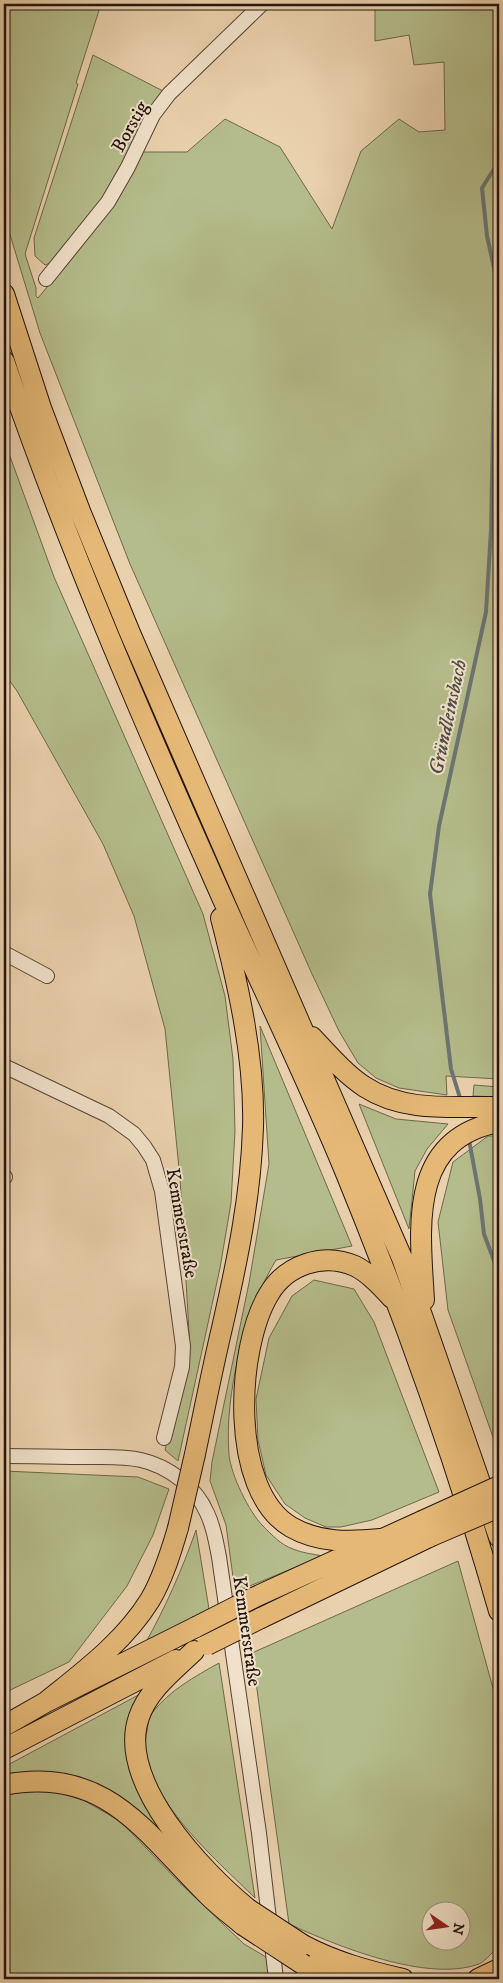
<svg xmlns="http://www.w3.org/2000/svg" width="503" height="1983" font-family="'IM FELL DW Pica',serif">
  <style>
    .green { fill: #b5bc8b; stroke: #6c684c; fill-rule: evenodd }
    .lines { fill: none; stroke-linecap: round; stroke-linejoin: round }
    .stream { stroke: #6c7572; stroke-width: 4 }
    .minor-casing { stroke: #554335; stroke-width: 16 }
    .highway-casing { stroke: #23140d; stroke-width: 22 }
    .minor { stroke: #f1e1ca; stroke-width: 14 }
    .highway { stroke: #e5b876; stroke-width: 20 }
    .highway-bridge-casing { stroke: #23140d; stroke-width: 22; stroke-linecap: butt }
    .highway-bridge { stroke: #e5b876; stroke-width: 20 }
    .labels { text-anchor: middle; stroke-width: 4; stroke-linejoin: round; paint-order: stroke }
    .street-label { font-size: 19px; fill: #23140d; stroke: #f1e1ca }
    .water-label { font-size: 20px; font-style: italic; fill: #4d4c48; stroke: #f1e1ca }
  </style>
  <rect width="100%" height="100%" fill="#ead1ad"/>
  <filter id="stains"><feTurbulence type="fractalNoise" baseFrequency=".004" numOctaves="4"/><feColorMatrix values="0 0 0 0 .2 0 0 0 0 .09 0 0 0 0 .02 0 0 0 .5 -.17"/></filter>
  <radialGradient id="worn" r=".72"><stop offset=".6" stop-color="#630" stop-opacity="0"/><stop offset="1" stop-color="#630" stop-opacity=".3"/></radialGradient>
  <!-- green -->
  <path class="green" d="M4,4H101L76,83L78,84L25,254L36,288V296L38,298L104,218L141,152H187L225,119L280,147L332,229L361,151L399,119L419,132L445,130L444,62L414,65L409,35L375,41V9L377,4H499V1079L446,1076L447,1095L399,1088L376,1078L358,1063L339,1031L312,974L130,564L40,333L4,215Z
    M93,55L163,91L121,175L58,260L45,265L35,256L34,238Z
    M4,440L54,577L203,914L225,996L233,1059L235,1131L231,1203L220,1268L178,1461L165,1450L190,1349L180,1178L165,1029L134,916L103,844L17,691L4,673Z
    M260,1026L352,1246L276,1260C245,1311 224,1395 229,1455C231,1475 249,1512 263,1526C272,1535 281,1545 293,1549C302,1553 313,1554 323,1556L235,1592L226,1525L210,1481L212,1462L249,1283L269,1164Z
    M474,1085L499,1087V1097L473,1096Z
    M359,1104L396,1119L448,1124L427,1149L415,1171L409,1229Z
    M488,1136H499V1454L448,1310L438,1222L453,1162Z
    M314,1280L354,1289L374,1322L439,1492L372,1520L341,1527H326L305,1518L285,1504L266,1475L258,1440L256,1399L269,1338L292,1296Z
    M4,1471L138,1477L169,1489L153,1535L127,1586L69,1662L4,1693Z
    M196,1530L209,1609L146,1642C166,1606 182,1570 196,1530Z
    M458,1561L499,1710V1946C493,1951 487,1960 479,1964C427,1983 337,1946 289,1924L252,1653ZM430,1910H460V1940H430Z
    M219,1663L255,1898C217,1860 133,1790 147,1731C148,1726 148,1718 152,1713C170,1690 194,1677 219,1663Z
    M144,1692L128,1737V1760L145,1807L158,1825L159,1830C106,1782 77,1766 4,1776V1767Z
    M20,1791L57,1792L85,1801L120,1821L178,1881L244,1944L266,1957L270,1979H4V1796Z"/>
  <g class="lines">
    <!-- stream -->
    <path class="stream" d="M461,1101L451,1069L430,894L439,826L486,612L491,530L496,277L487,236L482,188L494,169L499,168
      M469,1140L480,1199L484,1234L499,1274"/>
    <defs>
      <path id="minor" d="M46,279L108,202L128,167L153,115L169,94L262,4
        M4,953L47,976
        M4,1066L109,1116L134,1134L144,1146L153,1160L162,1191L183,1346L182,1367L164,1438
        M4,1177H5
        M4,1456C32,1456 60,1457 88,1457C105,1457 124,1456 141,1460C168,1466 196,1487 207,1513C214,1527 216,1542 219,1557L259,1833L276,1979"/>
      <path id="highway" d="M4,294L41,408L80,511L130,633L402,1258L499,1537
        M4,361C63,534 135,702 209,868C253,969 303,1069 345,1171C404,1315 456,1461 499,1611
        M312,1037C328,1054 345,1074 365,1087C405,1113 454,1106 499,1107
        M424,1300C420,1229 407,1139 499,1122
        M195,1454C204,1412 212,1370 222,1328C237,1262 251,1196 253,1127C255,1059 238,984 221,918
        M380,1539C349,1542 319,1543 291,1527C229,1491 236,1348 269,1294C286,1265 323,1252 355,1266C369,1273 381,1286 392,1298
        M253,1598L422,1521
        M261,1618L429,1537
        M194,1651C174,1670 148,1690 139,1717C116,1782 203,1872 248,1909
        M46,1702C83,1672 124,1642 150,1600C163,1578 171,1552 178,1528
        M4,1726L46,1702L196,1627
        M4,1749L176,1660
        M4,1785C106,1765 145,1833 208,1895C219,1906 231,1915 243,1925
        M303,1945C335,1962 368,1971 403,1979
        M304,1965L339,1979
        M478,1979L499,1969"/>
    </defs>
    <!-- minor casing -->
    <use href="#minor" class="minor-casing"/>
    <!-- highway casing -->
    <use href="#highway" class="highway-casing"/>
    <!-- minor -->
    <use href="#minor" class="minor"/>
    <!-- highway -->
    <use href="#highway" class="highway"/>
    <defs>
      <path id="highway-bridge" d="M422,1521L499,1486
        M178,1528L195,1454
        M429,1537L499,1507
        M196,1627L253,1598
        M207,1645L261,1618
        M248,1909L303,1945
        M243,1925L304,1965"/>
    </defs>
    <!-- highway-bridge casing -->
    <use href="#highway-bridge" class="highway-bridge-casing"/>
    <!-- highway-bridge -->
    <use href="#highway-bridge" class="highway-bridge"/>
  </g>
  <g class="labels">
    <!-- street labels -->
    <g class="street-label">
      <text transform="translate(129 126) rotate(-61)" y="7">Borstig</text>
      <text transform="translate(183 1223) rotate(80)" y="7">Kemmerstraße</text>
      <text transform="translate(248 1631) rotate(82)" y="7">Kemmerstraße</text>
    </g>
    <!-- water labels -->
    <g class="water-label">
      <text transform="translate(447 717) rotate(-78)" y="7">Gründleinsbach</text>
    </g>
  </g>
  <!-- margin -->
  <rect width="503" height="1983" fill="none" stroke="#ead1ad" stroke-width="20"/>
  <rect x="5" y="5" width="493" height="1973" fill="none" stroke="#23140d" stroke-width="2.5"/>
  <rect x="10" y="10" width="483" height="1963" fill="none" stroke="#23140d"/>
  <!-- north arrow -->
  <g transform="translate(446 1926) rotate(103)"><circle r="24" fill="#f1e1ca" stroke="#9f8f7e"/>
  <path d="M0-4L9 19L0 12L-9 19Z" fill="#8f2418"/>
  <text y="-8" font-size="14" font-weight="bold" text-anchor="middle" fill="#23140d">N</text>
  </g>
  <rect width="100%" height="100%" filter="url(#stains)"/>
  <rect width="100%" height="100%" fill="url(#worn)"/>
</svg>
